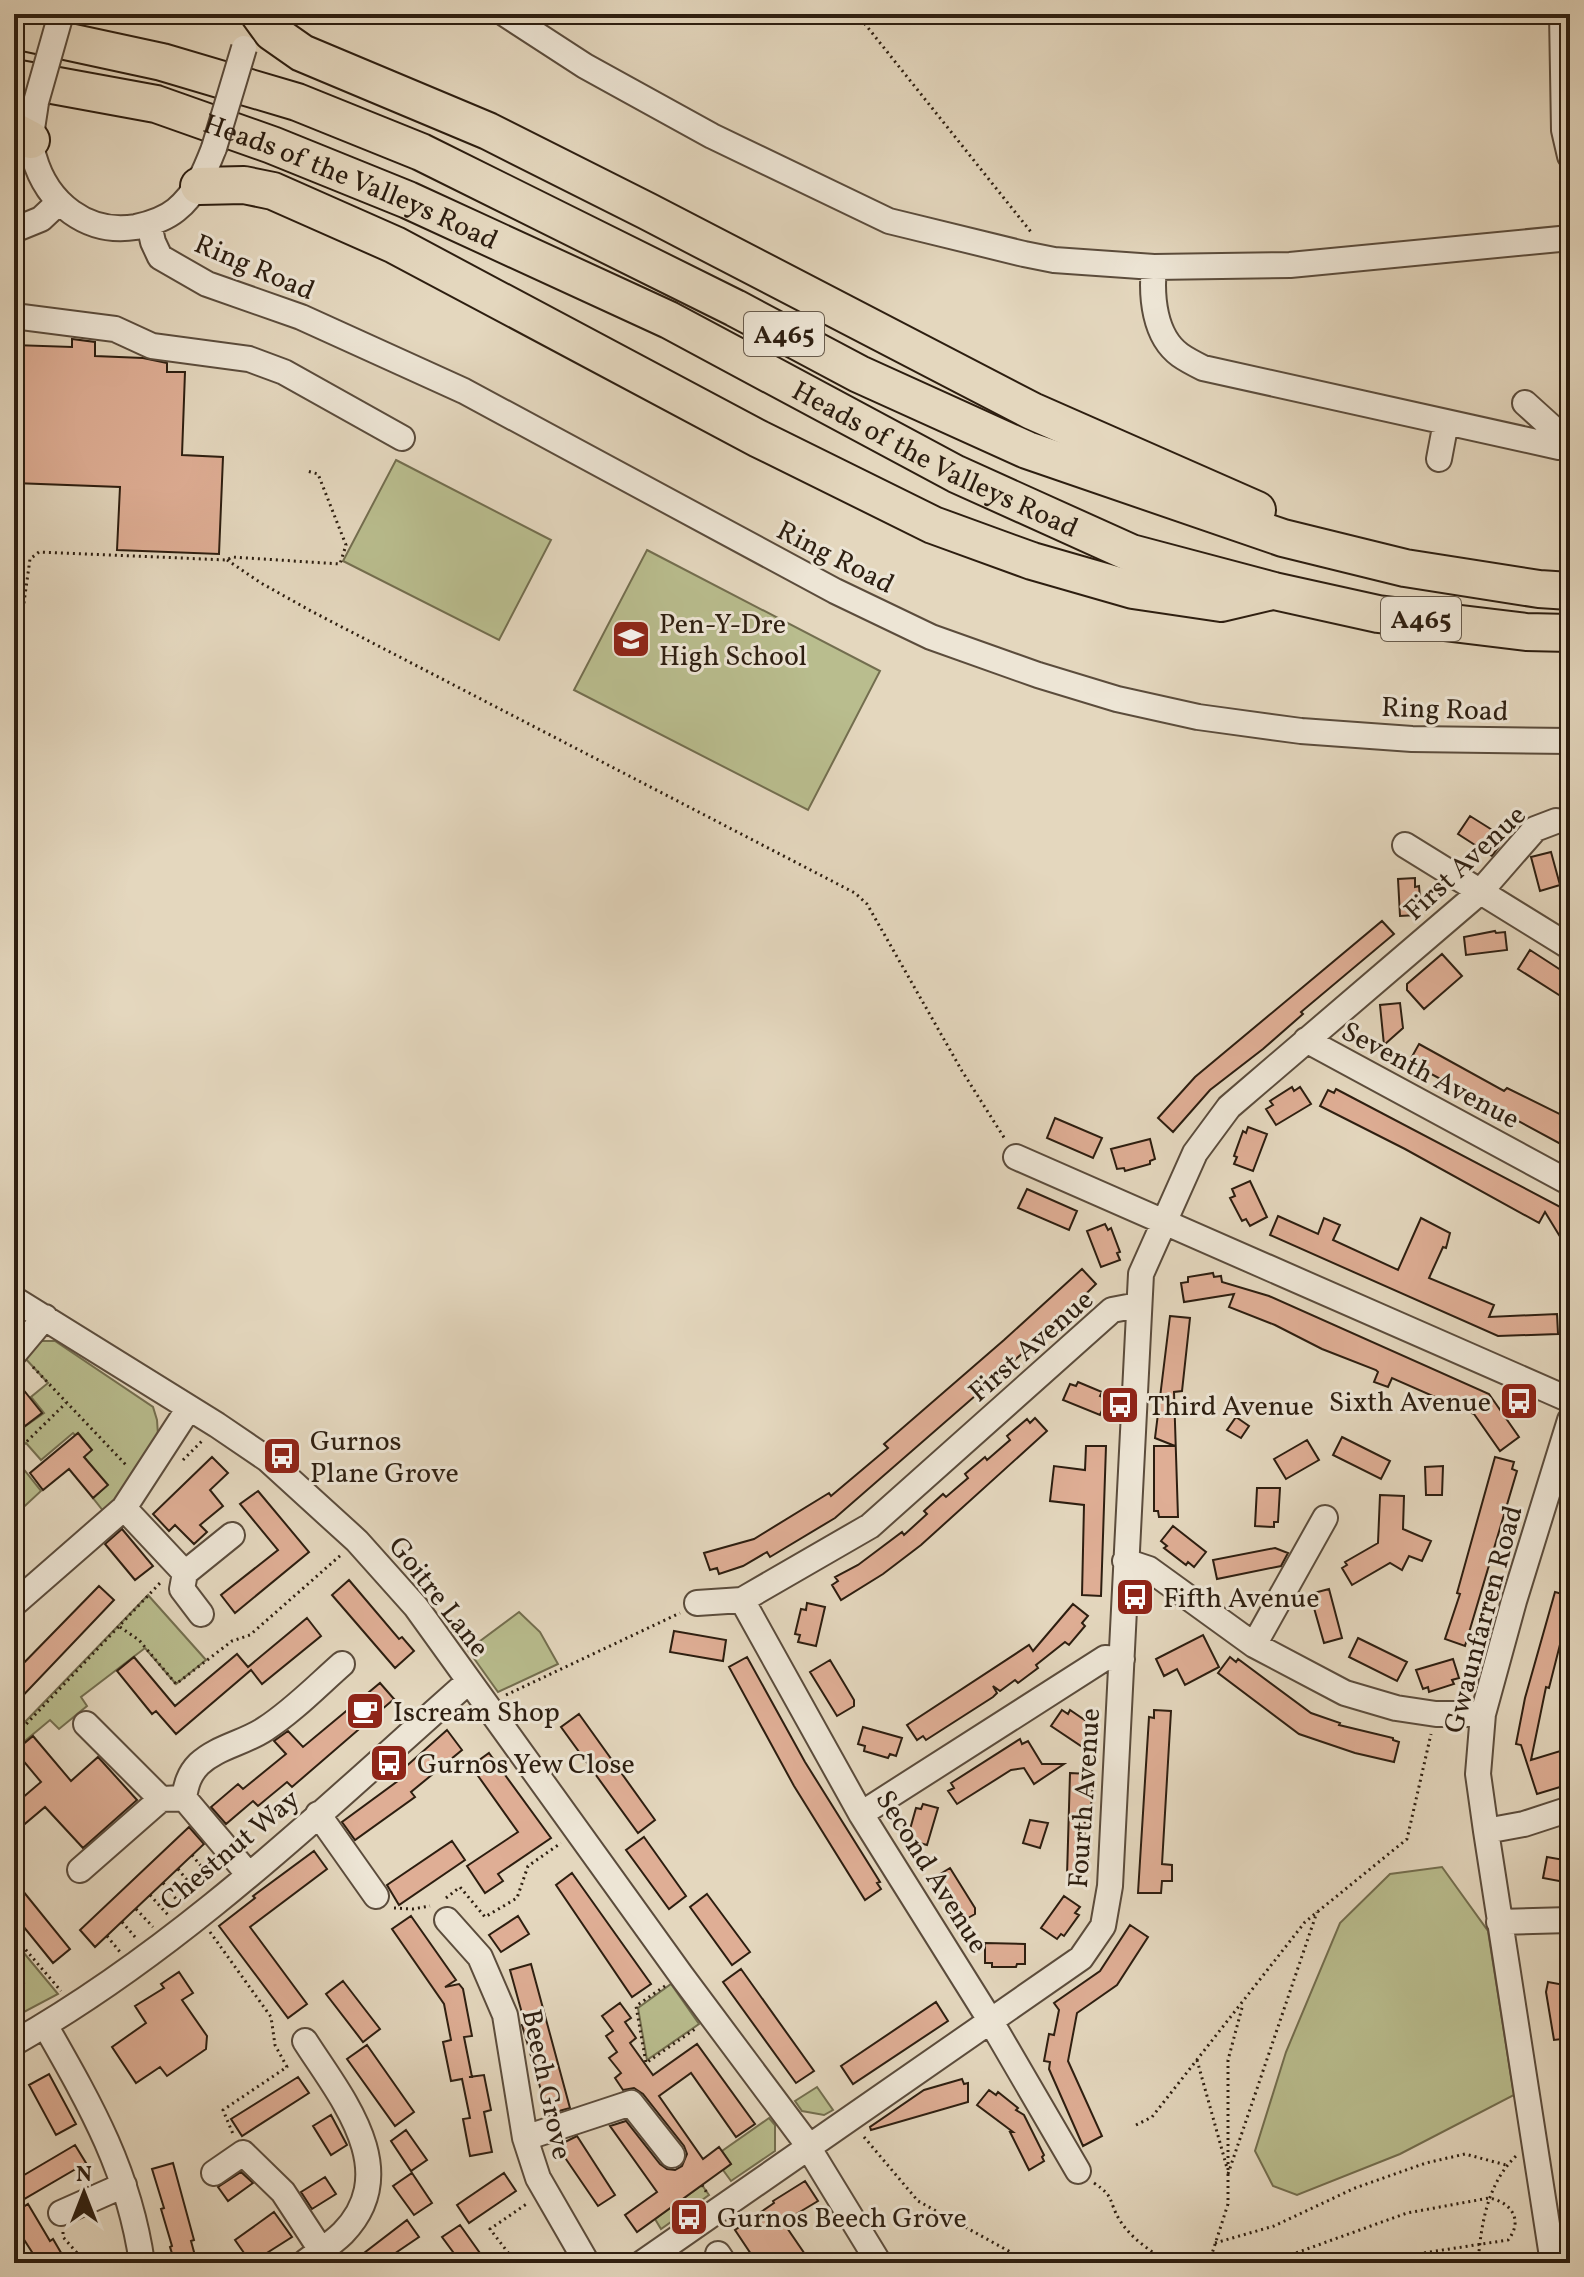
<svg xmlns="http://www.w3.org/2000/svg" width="1584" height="2277" font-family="Vollkorn,serif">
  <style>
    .green { fill: #b9bd8e; stroke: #736e4f; stroke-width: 2 }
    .building { fill: #dfae95; stroke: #2d1e10; stroke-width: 2 }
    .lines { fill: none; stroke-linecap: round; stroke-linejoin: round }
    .minor-casing { stroke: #5b4c3c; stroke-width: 28 }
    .highway-casing { stroke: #2d1e10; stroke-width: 40 }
    .path { stroke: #2d1e10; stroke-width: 3; stroke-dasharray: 2 4; stroke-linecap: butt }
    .minor { stroke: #ede5d5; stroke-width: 24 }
    .highway { stroke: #e4d7be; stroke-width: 36 }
    .minor-bridge-casing { stroke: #5b4c3c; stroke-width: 28; stroke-linecap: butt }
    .minor-bridge { stroke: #ede5d5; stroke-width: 24 }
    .labels { text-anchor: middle; stroke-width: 6; stroke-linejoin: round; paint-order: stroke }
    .shield { fill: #ede5d5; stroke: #675a4b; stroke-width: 2 }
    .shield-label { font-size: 26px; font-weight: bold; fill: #2d1e10 }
    .street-label { font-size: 28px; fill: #2d1e10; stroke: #ede5d5 }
    .poi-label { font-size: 28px; fill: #2d1e10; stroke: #ede5d5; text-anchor: start }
  </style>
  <rect width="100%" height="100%" fill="#e4d7be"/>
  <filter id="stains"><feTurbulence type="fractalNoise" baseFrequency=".0025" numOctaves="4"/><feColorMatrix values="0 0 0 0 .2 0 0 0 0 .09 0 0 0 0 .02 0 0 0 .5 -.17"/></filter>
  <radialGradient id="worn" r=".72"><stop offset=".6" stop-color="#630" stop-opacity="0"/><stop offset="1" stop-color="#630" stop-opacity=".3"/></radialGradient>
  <!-- green -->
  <path class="green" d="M396,460L551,540L499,640L343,561Z
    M647,550L880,671L808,810L574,690Z
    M41,1341H55L153,1407L157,1420L158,1435L116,1504L104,1512L93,1498L107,1485L84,1457L91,1450L73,1433L41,1460L26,1443L14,1454V1434L44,1413L31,1397L48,1383L24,1357L30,1347Z
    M14,1457L41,1491L14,1516Z
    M148,1595L206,1660L176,1684L145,1648L81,1697L87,1706L59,1729L50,1720L14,1750V1737L24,1723Z
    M519,1612L540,1632L558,1664L498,1692L468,1650Z
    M1442,1867L1488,1931L1514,2095L1400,2154L1297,2195L1273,2186L1255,2151L1286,2052L1340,1923L1390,1874Z
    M14,1941L58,1994L24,2012L14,2001V1989L24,1983L14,1966Z
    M671,1984L699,2024L647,2060L638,2008Z
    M817,2087L833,2110L824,2115L802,2111L795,2101Z
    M769,2118L775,2125V2151L731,2181L723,2170L731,2164L722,2151Z
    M702,2185L709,2195L661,2229L655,2219Z"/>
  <!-- building -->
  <path class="building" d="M72,339L95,342V356L143,358L167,363V372H185L182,455L223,457L219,554L117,550L120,487L14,483V345L72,347Z
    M1470,816L1505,838L1492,856L1458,834Z
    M1551,852L1560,885L1540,891L1531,857Z
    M1415,878V887L1419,886L1421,910L1417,911V915L1400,916L1398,879Z
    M1382,921L1394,934L1301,1012L1303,1014L1263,1049L1210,1090L1173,1132L1158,1118L1195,1077Z
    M1495,931L1496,933L1505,932L1507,950L1466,955L1464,937Z
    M1530,950L1570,976V1002L1518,969Z
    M1442,954L1462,976L1424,1009L1407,990V984Z
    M1400,1003L1403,1028L1384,1045L1380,1005Z
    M1419,1044L1504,1091L1507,1088L1570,1119V1149L1409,1062Z
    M1292,1087L1294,1091L1300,1087L1311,1104L1276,1125L1266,1109L1273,1105L1270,1101Z
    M1336,1089L1566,1210L1570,1217V1253L1545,1212L1539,1223L1405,1149L1320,1106L1328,1090L1334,1093Z
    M1055,1118L1102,1138L1093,1158L1047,1138Z
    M1248,1127L1267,1134L1253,1171L1234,1164L1237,1157L1234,1156L1243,1131L1246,1133Z
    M1150,1139L1155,1159L1150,1161V1164L1125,1171L1124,1168L1117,1169L1111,1149Z
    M1250,1181L1267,1217L1250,1226L1246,1219L1242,1221L1230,1198L1235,1196L1232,1189Z
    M1027,1189L1077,1211L1069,1230L1018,1208Z
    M1278,1216L1318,1234L1324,1218L1340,1225L1333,1240L1398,1270L1421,1218L1450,1233L1446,1248L1443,1247L1429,1278L1494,1305L1489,1317L1557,1314L1558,1334L1498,1336L1270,1235Z
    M1105,1224L1108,1230L1111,1228L1120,1252L1117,1253L1120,1260L1101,1267L1087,1231Z
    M1082,1269L1096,1284L1043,1336L997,1375L998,1376L835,1518L770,1557L767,1552L743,1566L719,1574L717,1568L710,1570L704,1553L754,1539L829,1493L831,1496L888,1448L884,1444L1004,1340Z
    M1213,1273L1214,1277L1221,1276L1222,1282L1269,1296L1489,1394L1519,1437L1500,1451L1474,1414L1392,1378L1388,1387L1374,1382L1378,1372L1376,1370L1322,1349L1275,1325L1229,1307L1234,1294L1184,1302L1181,1283L1188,1282V1277Z
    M1170,1316L1190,1318L1182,1391L1174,1392L1178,1517H1159L1158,1511H1154V1446H1175L1155,1438Z
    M14,1378L42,1413L25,1426L14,1412Z
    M1078,1382L1102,1392L1100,1396L1107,1399L1100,1415L1063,1400L1070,1384L1076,1386Z
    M1236,1417L1249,1426L1241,1438L1227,1430Z
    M1035,1418L1047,1431L921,1545L883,1574L841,1600L832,1585L838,1581L835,1577L858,1565L902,1532L904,1535L927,1514L924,1511L943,1494L946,1497L968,1478L965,1474L985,1457L987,1460L1010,1440L1007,1436L1027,1419L1030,1423Z
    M78,1433L92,1450L84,1457L108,1485L93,1498L69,1469L43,1490L30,1473Z
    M1342,1437L1390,1461L1381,1479L1333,1455Z
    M1307,1440L1319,1460L1286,1479L1274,1459Z
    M1086,1446H1106L1101,1596L1082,1595L1084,1505L1050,1501L1054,1466L1085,1470Z
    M212,1457L228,1473L210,1490L223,1506L200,1525L207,1532L194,1544L175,1525L169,1531L153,1514Z
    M1495,1457L1514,1462L1512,1469L1517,1471L1465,1646L1445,1639L1460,1594L1457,1593Z
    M1443,1466L1442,1495H1426L1425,1467Z
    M1257,1488H1280L1278,1522H1274V1527L1255,1526Z
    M258,1491L309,1552L235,1613L221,1595L278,1550L240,1504Z
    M1380,1495L1404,1496L1403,1529L1431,1541L1422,1561L1409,1556L1402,1570L1390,1563L1352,1585L1342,1568L1347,1565L1345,1562L1378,1543Z
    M1173,1526L1206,1552L1194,1567L1188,1562L1186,1565L1164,1548L1167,1546L1161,1541Z
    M122,1529L153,1566L135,1580L105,1544Z
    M1275,1548L1288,1553L1281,1566L1217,1579L1213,1560Z
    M349,1580L399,1639L402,1637L414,1651L395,1668L332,1595Z
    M99,1586L114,1600L14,1705V1673Z
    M1329,1589L1342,1638L1324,1643L1310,1594Z
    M1555,1592L1570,1596V1605L1549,1688L1546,1687L1531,1760L1570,1748V1784L1537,1794L1521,1745L1516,1744L1525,1698Z
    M807,1603L825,1607L816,1646L798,1642L800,1635L795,1634L801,1609L806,1610Z
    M1073,1604L1088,1616L1082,1623L1085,1626L1069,1645L1065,1642L1036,1665L1038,1668L1018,1683L1015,1680L1000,1691L993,1686L997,1693L993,1697L926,1740L923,1736L917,1740L907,1725L1029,1645L1033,1651Z
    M307,1618L321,1636L262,1684L251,1670L176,1734L156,1711L152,1714L117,1671L134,1657L175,1706L237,1654L248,1667Z
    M674,1631L726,1640L723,1661L670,1652Z
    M1203,1635L1219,1667L1185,1685L1177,1669L1164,1676L1156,1659Z
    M1358,1638L1407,1662L1397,1681L1349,1657Z
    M747,1657L805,1762L880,1882L877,1883L881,1889L865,1900L794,1786L729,1667Z
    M1230,1657L1236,1662L1238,1659L1311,1713L1340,1723L1339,1725L1393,1738V1740L1399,1742L1394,1762L1355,1753L1299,1734L1218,1673Z
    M1453,1659L1459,1678L1452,1680L1454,1684L1429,1692L1428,1687L1423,1689L1416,1670Z
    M830,1660L854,1700V1706L837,1716L810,1672Z
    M380,1683L394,1699L292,1787L287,1782L258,1806L253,1801L226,1824L211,1807L238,1784L243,1789L286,1754L274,1741L288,1731L303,1747Z
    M1062,1710L1068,1714L1070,1710L1092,1725L1089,1730L1094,1733L1084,1748L1051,1726Z
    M1154,1710L1171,1711L1162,1864L1172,1865V1881H1162L1161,1893H1138L1149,1717L1154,1718Z
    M579,1714L655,1820L638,1833L561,1727Z
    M863,1727L902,1738L896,1756L890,1754L888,1758L864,1751L865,1746L858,1744Z
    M447,1730L462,1750L411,1792L415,1797L355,1840L342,1822L406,1775L402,1770Z
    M33,1736L71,1781L98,1757L137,1800L83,1848L45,1807L14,1833V1805L41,1782L15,1751Z
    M1020,1739L1022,1744L1028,1741L1042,1764H1064L1034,1784L1024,1768L1011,1770L957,1804L948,1791L954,1788L951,1783Z
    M489,1753L551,1838L498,1874L503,1881L485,1893L467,1866L518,1832L471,1766Z
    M1070,1773L1088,1774V1781H1093L1091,1807H1086L1085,1813L1084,1847H1088V1872H1083V1876H1067Z
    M923,1804L938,1808L927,1845L912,1841L914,1835L909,1833L916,1808L921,1809Z
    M1030,1820L1048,1823L1040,1848L1023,1843Z
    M189,1827L204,1844L95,1947L80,1930Z
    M644,1837L686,1896L669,1909L626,1850Z
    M452,1841L465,1860L399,1905L387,1885Z
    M314,1851L327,1869L250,1927L307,2004L288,2018L219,1926L255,1898L253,1896Z
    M1547,1857L1570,1861V1883L1543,1878Z
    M950,1868L975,1908V1914L959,1923L932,1879Z
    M572,1873L651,1984L632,1997L556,1885Z
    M14,1880L70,1949L53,1963L14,1915Z
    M707,1894L750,1952L732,1965L690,1907Z
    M1064,1896L1080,1907L1075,1913L1079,1915L1064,1936L1061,1934L1057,1939L1041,1928Z
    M411,1916L456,1980L445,1987L459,1984L463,1989L472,2036L464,2037L472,2077H469L484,2075L491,2110L484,2112L492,2152L470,2156L463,2119L470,2118L462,2079L451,2081L443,2042L451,2040L444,2004L392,1929Z
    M518,1916L529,1934L501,1952L489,1935Z
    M1130,1925L1148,1937L1117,1985L1077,2013L1068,2061L1102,2136L1083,2146L1049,2069L1050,2062L1044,2061L1049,2034L1054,2035L1059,2010L1054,2003L1100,1971Z
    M985,1943L1025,1944V1964H1017L1016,1967H992V1963H985Z
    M531,1964L570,2108L548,2114L522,2025L525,2024L510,1970Z
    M741,1969L814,2071L796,2083L723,1982Z
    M179,1972L193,1993L182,2000L207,2036L206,2049L167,2076L160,2067L136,2083L112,2047L146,2023L135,2006L164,1988L161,1984Z
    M343,1981L380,2029L363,2042L326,1994Z
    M1548,1982L1570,1986V2038L1554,2040L1546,1992Z
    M936,2002L948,2021L853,2084L841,2066Z
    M620,2003L631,2018L625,2022L636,2038L630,2043L653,2075L697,2044L755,2124L736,2137L691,2073L659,2096L703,2159L719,2147L731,2164L637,2232L625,2215L657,2192L610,2126L626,2121L660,2164L667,2169L675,2170L682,2166L687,2154L684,2146L643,2094L634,2088L623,2090L615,2078L621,2073L609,2058L617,2052L606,2036L613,2031L602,2016Z
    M367,2045L414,2112L395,2126L347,2059Z
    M49,2074L76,2124L56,2135L29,2085Z
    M298,2077L309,2093L242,2136L231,2119Z
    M962,2079L964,2084L968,2083V2102L871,2130L870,2127L924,2090Z
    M989,2090L996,2095L998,2092L1018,2108L1016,2110L1024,2115L1044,2155L1042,2157L1044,2161L1029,2170L1010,2132H1013L977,2105Z
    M331,2115L347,2145L331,2155L313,2126Z
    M406,2130L427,2160L411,2171L391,2141Z
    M577,2136L615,2195L598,2206L557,2146Z
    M75,2145L86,2163L19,2202L14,2193V2181Z
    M173,2163L194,2240L191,2241L197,2263H175L170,2247L172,2246L161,2209L164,2208L152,2169Z
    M241,2172L253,2183L228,2201L218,2187Z
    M412,2173L432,2203L414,2215L393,2186Z
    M504,2173L516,2191L469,2223L457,2205Z
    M325,2177L336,2194L312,2209L301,2192Z
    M805,2181L818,2201L783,2222L811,2263H757L735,2230L774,2203L773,2201Z
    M28,2204L50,2241L53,2239L67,2263H39L14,2224V2213Z
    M274,2212L292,2237L251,2263L235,2240Z
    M407,2220L419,2237L394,2254L400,2263H351Z
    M460,2225L487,2263H437L453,2252L442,2237Z"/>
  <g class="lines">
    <defs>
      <path id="minor" d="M505,14L585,66L712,136L889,221L1024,254L1054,260L1154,267L1290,265L1570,238
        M1562,14L1564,130L1570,156
        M36,102C34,120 28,140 34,157C47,203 87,235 136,227C149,224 165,219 176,210C196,194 205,171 214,148
        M149,224L153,242L160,257L207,284L301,317L464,391L835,591L931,637L1038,675L1117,699L1198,717L1301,731L1412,739L1570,741
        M14,230L41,219L58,203
        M1154,267C1151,296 1154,336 1180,355C1187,360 1195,364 1203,368L1559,447L1570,446
        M14,316L115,329L152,346L249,359L284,372L402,438
        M1525,403L1557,432L1559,447
        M1439,459L1446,422
        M1405,845L1570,947
        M1306,1040L1570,1183
        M1016,1157L1570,1400
        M14,1299L217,1425L267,1459L357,1541L416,1607L681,1975L802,2137L879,2263
        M14,1354L45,1317
        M124,1508L185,1573L232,1535
        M1125,1561L1149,1569L1254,1645L1345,1693L1396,1708L1436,1714H1483
        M185,1573L182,1589L201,1614
        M742,1600L861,1814L990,2020L1078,2171
        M697,1603L742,1600L870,1526L1112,1310L1138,1305
        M14,1604L124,1508L189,1408
        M1254,1645L1325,1518
        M86,1724L161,1799
        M184,1798L249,1875
        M318,1814L376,1896
        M861,1814L1105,1658L1122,1659
        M1486,1831L1524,1824L1570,1809
        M80,1870L161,1799L184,1798C186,1785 189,1774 199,1764C217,1747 244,1743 265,1729C293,1711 317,1686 342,1664
        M447,1920L480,1957L505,2015L525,2138L538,2178L587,2263
        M1499,1922L1570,1920
        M45,2025C90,2104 129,2171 142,2263
        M14,2043C183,1947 323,1810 468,1682
        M525,2138L631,2103L672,2155
        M214,2173L243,2153L283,2192L321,2250
        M61,2213L124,2185
        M718,2254L724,2263
        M304,2263C317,2253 332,2244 343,2233C404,2170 340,2096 305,2041
        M642,2263L1081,1958L1103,1926L1110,1886L1141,1274L1195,1153L1229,1107L1480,892L1535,829L1556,821
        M1553,2263L1486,1831L1478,1774L1483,1714L1514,1601L1570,1420"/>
      <g id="highway">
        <path d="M259,14L272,32L302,53L488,131L647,211L1032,411L1257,510"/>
        <path d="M14,30L162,62L297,102L421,152L735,308L859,374L1027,450L1283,538L1405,568L1539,589L1570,591"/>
        <path id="s1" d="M14,78L156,104L272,145L408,200L669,320L956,474L1131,553L1274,591L1378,614L1526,632L1570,633"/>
        <path d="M14,131L31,140"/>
        <path d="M199,186L244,185L273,191L395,245L759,439L933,525L1032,561L1133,590L1221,603L1268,592"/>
      </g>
    </defs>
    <!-- minor casing -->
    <use href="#minor" class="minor-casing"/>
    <!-- highway casing -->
    <use href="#highway" class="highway-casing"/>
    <!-- path -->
    <path class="path" d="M857,14L1031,232
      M227,560L261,583L311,611L855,893L867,904L962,1071L1005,1139
      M14,631L22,617L30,559L39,552L227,560L232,557L340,564L346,545L318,474L307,471
      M33,1367L127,1466
      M14,1454L66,1403
      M183,1460L203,1440
      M120,1627L139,1640L176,1684L232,1641L250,1635L342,1554
      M506,1695L680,1613
      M14,1737L160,1583
      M192,1855L210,1877
      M178,1869L196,1891
      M163,1883L181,1905
      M150,1895L168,1915
      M446,1898L460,1887L485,1917L517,1898L528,1866L561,1843
      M394,1908L413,1909L430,1906
      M136,1909L153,1927
      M122,1922L135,1937
      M210,1932L271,2017L275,2045L287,2067L223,2110L233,2134
      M14,1936L61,1991
      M107,1936L120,1952
      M665,1986L636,2006L646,2063L695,2029
      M1197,2060L1227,2168
      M1136,2125L1152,2117L1305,1922L1407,1839L1431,1734
      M864,2137L918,2201L1014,2254L1040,2263
      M1228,2174L1317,1912
      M1094,2183C1115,2197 1108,2200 1119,2219C1130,2238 1152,2252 1169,2263
      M702,2185L707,2193
      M63,2232V2237L86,2263
      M1215,2243L1274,2226L1355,2188L1426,2163L1465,2154L1506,2165
      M516,2263L490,2229L528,2203
      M1008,2263L1014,2254
      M1209,2263L1228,2204V2060L1243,2004
      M1268,2263L1407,2213L1489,2198C1511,2202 1524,2220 1508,2240L1358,2263
      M1478,2263C1481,2225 1487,2184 1516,2156"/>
    <!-- minor -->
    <use href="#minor" class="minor"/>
    <!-- highway -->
    <use href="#highway" class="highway"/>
    <defs>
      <path id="minor-bridge" d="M36,102L61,14
        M214,148L244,48"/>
    </defs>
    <!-- minor-bridge casing -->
    <use href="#minor-bridge" class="minor-bridge-casing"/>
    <!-- minor-bridge -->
    <use href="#minor-bridge" class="minor-bridge"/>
  </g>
  <!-- icons -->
  <defs>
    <symbol id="school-square" viewBox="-11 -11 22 22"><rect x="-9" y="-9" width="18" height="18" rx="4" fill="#8f2418" stroke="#ede5d5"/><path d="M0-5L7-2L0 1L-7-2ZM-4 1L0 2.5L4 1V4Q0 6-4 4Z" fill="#fff"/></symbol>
    <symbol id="bus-square" viewBox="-11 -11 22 22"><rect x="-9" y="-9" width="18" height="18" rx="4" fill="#8f2418" stroke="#ede5d5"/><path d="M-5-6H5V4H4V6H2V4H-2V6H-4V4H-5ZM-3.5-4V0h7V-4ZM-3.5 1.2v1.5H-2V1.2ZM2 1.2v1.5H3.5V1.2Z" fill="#fff"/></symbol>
    <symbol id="cafe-square" viewBox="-11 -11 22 22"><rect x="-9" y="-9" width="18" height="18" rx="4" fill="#8f2418" stroke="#ede5d5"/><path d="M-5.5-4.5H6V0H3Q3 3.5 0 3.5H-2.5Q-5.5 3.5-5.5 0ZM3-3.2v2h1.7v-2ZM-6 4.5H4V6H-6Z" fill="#fff"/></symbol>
  </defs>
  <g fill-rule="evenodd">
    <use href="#school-square" x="609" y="617" width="44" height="44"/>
    <use href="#bus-square" x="1497" y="1379" width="44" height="44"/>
    <use href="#bus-square" x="1098" y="1383" width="44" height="44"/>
    <use href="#bus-square" x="260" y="1434" width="44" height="44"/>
    <use href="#bus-square" x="1113" y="1575" width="44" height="44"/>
    <use href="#cafe-square" x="343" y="1689" width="44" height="44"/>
    <use href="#bus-square" x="367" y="1741" width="44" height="44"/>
    <use href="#bus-square" x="667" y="2195" width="44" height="44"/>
  </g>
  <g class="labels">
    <!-- shield labels -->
    <g class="shield">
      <rect x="744" y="312" width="80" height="44" rx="6"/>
      <rect x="1381" y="597" width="80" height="44" rx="6"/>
    </g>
    <g class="shield-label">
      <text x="784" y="343">A465</text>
      <text x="1421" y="628">A465</text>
    </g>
    <!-- street labels -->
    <g class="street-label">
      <text dy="10" stroke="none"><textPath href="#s1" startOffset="354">Heads of the Valleys Road</textPath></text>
      <text transform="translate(255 266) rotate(23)" y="10">Ring Road</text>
      <text dy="10" stroke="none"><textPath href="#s1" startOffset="1002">Heads of the Valleys Road</textPath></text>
      <text transform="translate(836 556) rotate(27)" y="10">Ring Road</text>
      <text transform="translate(1445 708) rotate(2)" y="10">Ring Road</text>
      <text transform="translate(1464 862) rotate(-43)" y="10">First Avenue</text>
      <text transform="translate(1431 1074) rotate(28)" y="10">Seventh Avenue</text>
      <text transform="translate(1030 1345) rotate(-41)" y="10">First Avenue</text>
      <text transform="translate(440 1596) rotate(52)" y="10">Goitre Lane</text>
      <text transform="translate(1482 1619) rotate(-75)" y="10">Gwaunfarren Road</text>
      <text transform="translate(1083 1798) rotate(-86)" y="10">Fourth Avenue</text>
      <text transform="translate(229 1849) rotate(-40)" y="10">Chestnut Way</text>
      <text transform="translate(933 1871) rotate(58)" y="10">Second Avenue</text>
      <text transform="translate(548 2084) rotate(78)" y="10">Beech Grove</text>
    </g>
    <!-- poi labels -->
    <g class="poi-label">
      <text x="659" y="633">Pen-Y-Dre<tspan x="659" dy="32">High School</tspan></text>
      <text x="1491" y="1411" text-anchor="end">Sixth Avenue</text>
      <text x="1148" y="1415">Third Avenue</text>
      <text x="310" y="1450">Gurnos<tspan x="310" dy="32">Plane Grove</tspan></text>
      <text x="1163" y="1607">Fifth Avenue</text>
      <text x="393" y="1721">Iscream Shop</text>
      <text x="417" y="1773">Gurnos Yew Close</text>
      <text x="717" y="2227">Gurnos Beech Grove</text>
    </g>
  </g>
  <!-- margin -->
  <rect width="1584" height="2277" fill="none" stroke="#e4d7be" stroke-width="48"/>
  <rect x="16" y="16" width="1552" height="2245" fill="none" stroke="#2d1e10" stroke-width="4"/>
  <rect x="24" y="24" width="1536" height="2229" fill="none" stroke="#2d1e10" stroke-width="2"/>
  <!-- north arrow -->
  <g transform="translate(84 2193)" stroke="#ede5d5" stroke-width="6" paint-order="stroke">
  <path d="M0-6L14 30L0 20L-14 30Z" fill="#2d1e10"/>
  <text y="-12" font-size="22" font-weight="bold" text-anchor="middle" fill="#2d1e10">N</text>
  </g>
  <rect width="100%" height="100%" filter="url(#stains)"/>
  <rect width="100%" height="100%" fill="url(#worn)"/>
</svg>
